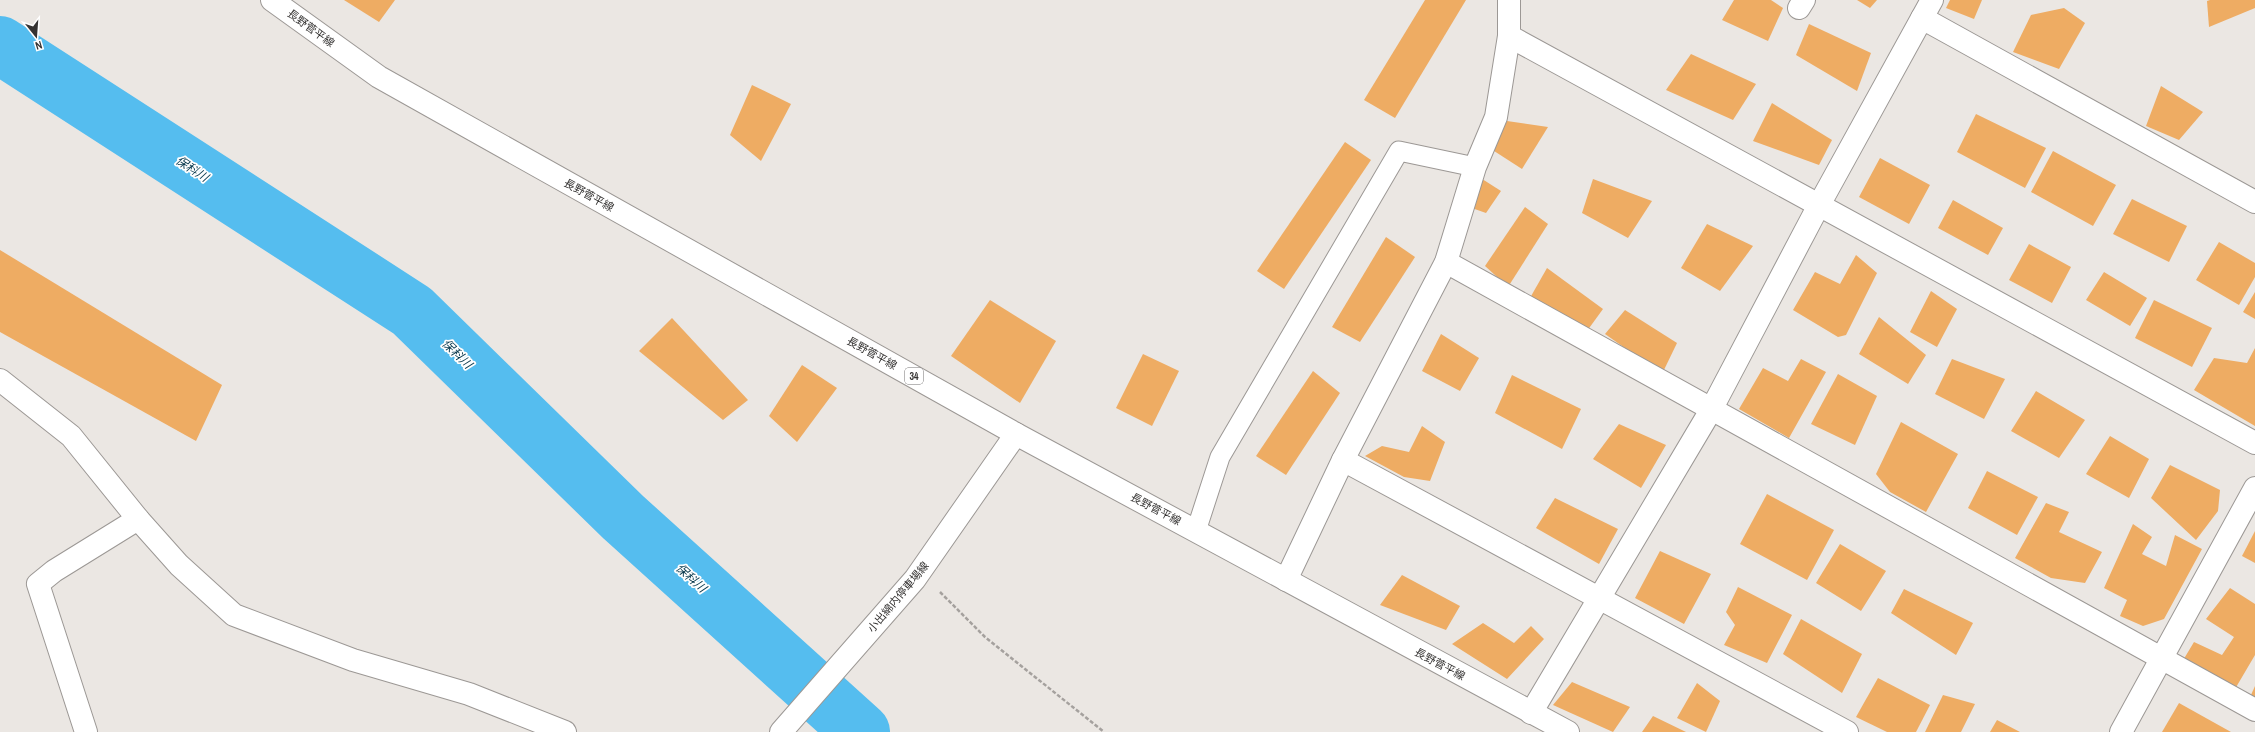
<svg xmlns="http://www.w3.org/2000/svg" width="2255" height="732" font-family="'Archivo Narrow','Noto Sans JP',sans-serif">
  <rect width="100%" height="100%" fill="#ebe7e3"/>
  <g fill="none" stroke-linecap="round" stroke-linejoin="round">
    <polyline stroke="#55bdef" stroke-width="58" points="0,45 412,311 623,517 861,732"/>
  </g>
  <g fill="#eeac63">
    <polygon points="344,0 395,0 379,22"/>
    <polygon points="1425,0 1466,0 1395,118 1364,100"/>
    <polygon points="1734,0 1771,0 1783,8 1768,41 1722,20"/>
    <polygon points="1857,0 1877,0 1870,8"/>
    <polygon points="1950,0 1982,0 1974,19 1946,8"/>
    <polygon points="2210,0 2255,0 2255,8 2209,27 2207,1"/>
    <polygon points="2064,8 2085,23 2059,69 2013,52 2031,15"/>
    <polygon points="1809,24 1871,53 1857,91 1796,55"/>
    <polygon points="1691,54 1756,84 1733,120 1666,90"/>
    <polygon points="752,85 791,104 761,161 730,135"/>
    <polygon points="2161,86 2203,112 2179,140 2146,126"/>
    <polygon points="1772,103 1832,140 1819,165 1753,141"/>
    <polygon points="1976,114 2046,148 2025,188 1957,152"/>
    <polygon points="1507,121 1548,127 1522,169 1491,149"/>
    <polygon points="1345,142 1371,160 1284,289 1257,271"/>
    <polygon points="2053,151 2116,185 2093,226 2031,192"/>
    <polygon points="1880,158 1930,185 1909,224 1859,197"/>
    <polygon points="1479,177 1501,191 1486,213 1466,206"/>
    <polygon points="1593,179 1652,201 1628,238 1582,213"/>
    <polygon points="2132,199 2187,226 2169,262 2113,234"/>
    <polygon points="1953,200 2003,228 1988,255 1938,228"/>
    <polygon points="1525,207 1548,224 1508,287 1485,266"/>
    <polygon points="1707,224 1753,246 1720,291 1681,268"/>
    <polygon points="1386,237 1415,257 1360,342 1332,327"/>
    <polygon points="2219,242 2255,263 2255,277 2239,305 2196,280"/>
    <polygon points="2029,244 2071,267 2052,303 2009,280"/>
    <polygon points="0,250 222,385 196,441 0,332"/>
    <polygon points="1856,255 1877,273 1846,335 1838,337 1793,310 1815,272 1840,284"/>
    <polygon points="1547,268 1603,309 1587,331 1526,305"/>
    <polygon points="2104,272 2147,298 2130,326 2086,300"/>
    <polygon points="1931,291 1957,309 1937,347 1910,332"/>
    <polygon points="2255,292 2255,319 2243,312"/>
    <polygon points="990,300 1056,341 1020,403 951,356"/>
    <polygon points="2154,300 2212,328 2192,367 2135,338"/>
    <polygon points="1625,310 1677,343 1662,374 1605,334"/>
    <polygon points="1879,317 1926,355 1908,384 1859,354"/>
    <polygon points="672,318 748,400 723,420 639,351"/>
    <polygon points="1441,334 1479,358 1460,391 1422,371"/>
    <polygon points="2255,348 2255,426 2194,390 2214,358 2247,363"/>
    <polygon points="1143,354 1179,371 1152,426 1116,408"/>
    <polygon points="1801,359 1826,372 1789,438 1739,409 1763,368 1788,381"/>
    <polygon points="1952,359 2005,379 1984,419 1935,394"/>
    <polygon points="802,365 837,388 797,442 769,416"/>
    <polygon points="1313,371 1340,393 1286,475 1256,456"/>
    <polygon points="1838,374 1877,396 1855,445 1811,424"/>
    <polygon points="1512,375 1581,409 1562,449 1495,413"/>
    <polygon points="2036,391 2085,420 2059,458 2011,431"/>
    <polygon points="1901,422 1958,454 1926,512 1890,492 1876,474"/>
    <polygon points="1619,424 1666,445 1641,488 1593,459"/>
    <polygon points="1422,426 1445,442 1430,481 1404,477 1365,456 1382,446 1409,452"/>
    <polygon points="2110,436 2149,459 2129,498 2086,474"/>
    <polygon points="2170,465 2220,490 2218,511 2196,540 2151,498"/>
    <polygon points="1987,471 2038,497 2017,535 1968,508"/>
    <polygon points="1767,494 1834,530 1807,580 1740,544"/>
    <polygon points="1555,498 1618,529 1599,564 1536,528"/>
    <polygon points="2046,503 2069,512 2059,532 2102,552 2085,583 2051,578 2015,558"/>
    <polygon points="2133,524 2152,537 2142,554 2166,566 2175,535 2202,549 2164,619 2143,626 2120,616 2127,600 2104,588"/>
    <polygon points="2255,531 2255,563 2242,556"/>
    <polygon points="1840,544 1886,571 1861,611 1816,583"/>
    <polygon points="1660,551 1711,574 1684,624 1635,598"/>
    <polygon points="1402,575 1460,606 1446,630 1380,605"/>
    <polygon points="1738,587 1792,615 1767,663 1724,645 1735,625 1726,612"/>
    <polygon points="2230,588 2255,604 2255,655 2235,689 2182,662 2194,642 2222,655 2234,637 2206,619"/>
    <polygon points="1904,589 1973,623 1956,655 1891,613"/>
    <polygon points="1801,619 1862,654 1842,693 1783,654"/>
    <polygon points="1483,623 1514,643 1531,626 1544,639 1507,679 1452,644"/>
    <polygon points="1878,678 1930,705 1916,732 1887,732 1856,717"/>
    <polygon points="1572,682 1630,707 1613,732 1553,705"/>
    <polygon points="1697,683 1720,701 1706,732 1677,718"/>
    <polygon points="2255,686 2255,707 2247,704"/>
    <polygon points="1943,695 1975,704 1961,732 1925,732"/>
    <polygon points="2179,703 2231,732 2162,732"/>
    <polygon points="1653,716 1686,732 1642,732"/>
    <polygon points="1997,720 2020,732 1990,732"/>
  </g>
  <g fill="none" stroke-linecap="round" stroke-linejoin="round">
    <g stroke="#9c9895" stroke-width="21">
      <polyline id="service" points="1196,531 1220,457 1399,151 1475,167"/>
    </g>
    <g stroke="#9c9895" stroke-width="24">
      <g id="minor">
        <polyline points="1799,8 1804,0"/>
        <polyline points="1922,18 1932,0"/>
        <polyline points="1509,36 2255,443"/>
        <polyline points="1446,262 2255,710"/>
        <polyline points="0,380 71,436 138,519 179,565 234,615 353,660 469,694 565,732"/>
        <polyline points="1343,460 1847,732"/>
        <polyline points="1286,580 1343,460 1446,262 1475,167 1496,117 1509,36 1509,0"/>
        <polyline points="1531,713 1711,410 1819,205 1922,18 2255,202"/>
        <polyline points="86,732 38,584 54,571 138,519"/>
        <polyline points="2121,732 2255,488"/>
      </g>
    </g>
    <g stroke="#9c9895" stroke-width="24">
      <polyline id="secondary" points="781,732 915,579 1016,434"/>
    </g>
    <g stroke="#9c9895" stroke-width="24">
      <polyline id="primary" points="272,0 379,77 1016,434 1568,732"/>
    </g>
    <polyline stroke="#a5a19e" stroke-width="2.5" stroke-dasharray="4 2" stroke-linecap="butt" points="940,592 985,637 1104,732"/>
    <use href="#service" stroke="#fff" stroke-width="19"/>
    <use href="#minor" stroke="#fff" stroke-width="22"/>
    <use href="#secondary" stroke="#fff" stroke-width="22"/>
    <use href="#primary" stroke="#fff" stroke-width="22"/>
  </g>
  <g text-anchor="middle" stroke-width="3.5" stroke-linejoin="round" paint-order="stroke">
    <rect fill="#fff" stroke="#727070" stroke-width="1" x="905" y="368" width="18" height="16" rx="3"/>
    <g font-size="10" font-weight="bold" fill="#353332">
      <text x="914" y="380">34</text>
    </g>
    <g font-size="11" fill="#353332" stroke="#fff">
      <text transform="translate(311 28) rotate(36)" y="4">長野菅平線</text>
      <text transform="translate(589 195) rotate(29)" y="4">長野菅平線</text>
      <text transform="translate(872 353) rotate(29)" y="4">長野菅平線</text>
      <text transform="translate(1156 509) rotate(28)" y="4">長野菅平線</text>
      <text transform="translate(898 597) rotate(-50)" y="4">小出綿内停車場線</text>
      <text transform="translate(1440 664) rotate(28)" y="4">長野菅平線</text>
    </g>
    <g font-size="12" font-style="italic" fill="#0b3a4e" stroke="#fff">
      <text transform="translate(192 169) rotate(33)" y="4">保科川</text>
      <text transform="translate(457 354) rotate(44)" y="4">保科川</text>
      <text transform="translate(691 578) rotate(42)" y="4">保科川</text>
    </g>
  </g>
  <g transform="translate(36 36) rotate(163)" stroke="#ffffff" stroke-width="3" paint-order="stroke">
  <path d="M0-3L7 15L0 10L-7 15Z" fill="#353332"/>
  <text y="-6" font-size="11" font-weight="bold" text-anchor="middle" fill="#353332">N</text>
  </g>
</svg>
